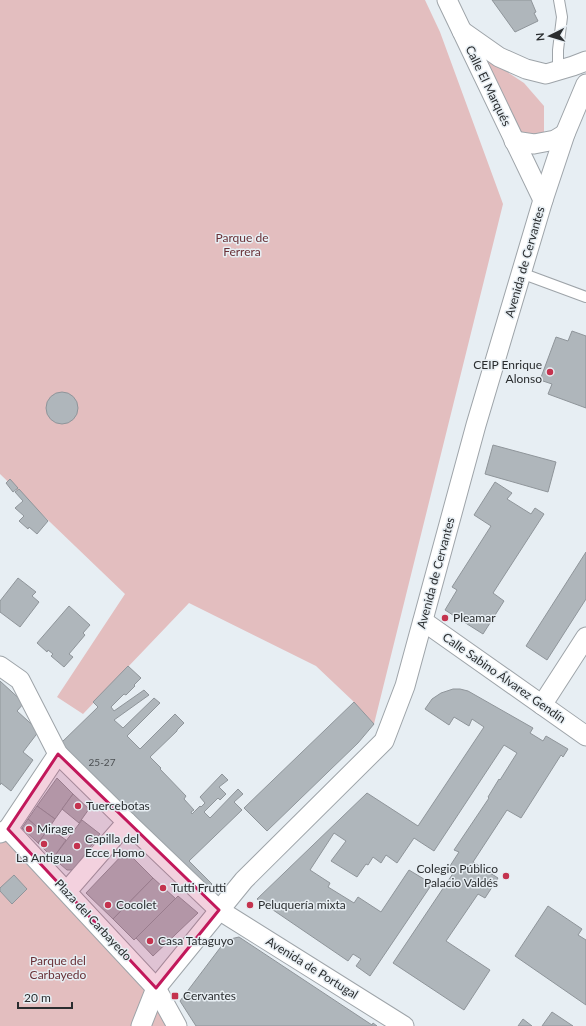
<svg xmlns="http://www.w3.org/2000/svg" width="586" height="1026" font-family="Lato,sans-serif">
  <rect width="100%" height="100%" fill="#e7eef3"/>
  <g fill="#e3bebf">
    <polygon points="0,0 425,0 440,32 503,204 374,724 354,702 316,666 189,603 83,714 57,697 125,594 0,474"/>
    <polygon points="475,51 524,83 544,106 544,137 522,136"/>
    <polygon points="8,829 177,1026 0,1026 0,833"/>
  </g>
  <g fill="#afb6bb" stroke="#8f959a">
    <polygon points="492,0 531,0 536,12 534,13 538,21 515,32"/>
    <polygon points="572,331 586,336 586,408 548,394 552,384 540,380 556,337 568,341"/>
    <circle cx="62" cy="408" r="16"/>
    <polygon points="493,445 556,462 548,492 485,474"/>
    <polygon points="10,479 18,488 13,492 6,483"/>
    <polygon points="495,482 512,493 507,499 531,514 535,508 544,514 493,593 504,601 483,634 445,610 457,590 452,587 491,526 474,515"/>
    <polygon points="19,489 48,521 37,534 29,527 28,529 19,521 24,516 15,508 23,501 15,492"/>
    <polygon points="586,552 586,599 547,660 526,646"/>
    <polygon points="18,578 36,592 32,596 39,602 20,627 0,612 0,601"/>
    <polygon points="69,606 90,625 83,633 85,635 69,654 73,657 64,667 51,656 53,654 48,650 47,652 37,643"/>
    <polygon points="128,666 141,678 134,685 135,686 126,695 124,694 111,707 114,711 144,690 149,695 114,720 123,728 154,698 160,703 127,736 140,749 175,714 184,723 177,730 177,731 150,757 161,768 160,769 186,796 184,799 194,810 191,812 192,814 200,806 201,807 205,803 200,797 222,774 228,780 219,787 226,794 220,800 218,798 204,812 210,818 238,789 243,794 234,802 242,810 189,861 212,884 205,891 60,744 98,707 93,702"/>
    <polygon points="0,681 24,703 17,711 39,731 23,752 33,760 11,791 1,783 0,785"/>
    <polygon points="453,689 460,689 468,691 533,728 530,733 543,741 546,736 568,749 563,757 561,755 521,818 507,810 473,862 498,878 485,898 478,894 446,941 490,970 464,1010 393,963 456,869 450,866 459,852 454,850 489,798 488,797 499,779 500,780 517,753 504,745 434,851 414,838 397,863 386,855 381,863 373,857 368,865 366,864 357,877 331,861 346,841 334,833 310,870 330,883 328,887 354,903 358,897 381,912 409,870 432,884 370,976 356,966 361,959 353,954 348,961 257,899 367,793 418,826 484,727 472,719 469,726 454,717 449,725 425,709 432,699 441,693"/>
    <polygon points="354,702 374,724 358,743 267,831 244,808"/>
    <polygon points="57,778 73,794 55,819 37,806"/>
    <polygon points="73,794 89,809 79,823 62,809"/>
    <polygon points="37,806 55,819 45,834 28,819"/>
    <polygon points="28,819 45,834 38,843 22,828"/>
    <polygon points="82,820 100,834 73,870 67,870 53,858"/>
    <polygon points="49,828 66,840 53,858 38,843"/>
    <polygon points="126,851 153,878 113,919 86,893"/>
    <polygon points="14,875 27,889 12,904 0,891 0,888"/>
    <polygon points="153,878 176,899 134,940 113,919"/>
    <polygon points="178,896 198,913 153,956 136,938"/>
    <polygon points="548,906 582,929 578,935 586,940 586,1005 515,956"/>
    <polygon points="239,937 372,1025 373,1023 377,1026 196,1026 180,1001 226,940"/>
    <polygon points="552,1012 573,1026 542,1026"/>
    <polygon points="523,1019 532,1026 518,1026"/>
  </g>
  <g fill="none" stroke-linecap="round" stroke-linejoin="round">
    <g stroke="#9ea4a9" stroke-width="12">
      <g id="lane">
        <polyline points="558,71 558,50 562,17 559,0"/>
        <polyline points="521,273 586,297"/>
      </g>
    </g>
    <g stroke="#9ea4a9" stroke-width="21">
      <g id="street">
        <polyline points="447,0 543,200"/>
        <polyline points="462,31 499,57 526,69 546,74 573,66 586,61"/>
        <polyline points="514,141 534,144 555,140 565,134"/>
        <polyline points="423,621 586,736"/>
        <polyline points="0,666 20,680 58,754 127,822 219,910 404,1026"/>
        <polyline points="542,705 586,637"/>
        <polyline points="8,829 58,754"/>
        <polyline points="0,833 8,829 156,988 177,1026"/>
        <polyline points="67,891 127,822"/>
        <polyline points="141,1026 156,988 244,880 384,741 405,686 476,425 543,200 565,134 586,84"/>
      </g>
    </g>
    <use href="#lane" stroke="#fff" stroke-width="10"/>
    <use href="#street" stroke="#fff" stroke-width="19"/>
  </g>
  <path fill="#c2185b" fill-opacity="0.2" stroke="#c2185b" stroke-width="3" stroke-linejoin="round" d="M 58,754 L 219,910 L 156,988 L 8,829 Z"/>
  <g fill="#c4334e" stroke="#e7eef3" stroke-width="1.5">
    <circle cx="550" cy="372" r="4"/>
    <circle cx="445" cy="618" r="4"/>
    <circle cx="78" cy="806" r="4"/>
    <circle cx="29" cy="829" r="4"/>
    <circle cx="44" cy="844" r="4"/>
    <circle cx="77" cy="846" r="4"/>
    <circle cx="506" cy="876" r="4"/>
    <circle cx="163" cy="888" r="4"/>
    <circle cx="108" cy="905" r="4"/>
    <circle cx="250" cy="905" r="4"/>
    <circle cx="150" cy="941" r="4"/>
    <rect x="171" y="992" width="8" height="8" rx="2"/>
  </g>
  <g text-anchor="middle" stroke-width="3" stroke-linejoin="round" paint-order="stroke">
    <g font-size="10" fill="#4b4f52">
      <text x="102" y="766">25-27</text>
    </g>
    <g font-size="12" fill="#2a2d2f" stroke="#e7eef3">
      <text transform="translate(488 86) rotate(64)" y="4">Calle El Marqués</text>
      <text transform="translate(525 262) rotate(-74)" y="4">Avenida de Cervantes</text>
      <text transform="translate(436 573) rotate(-75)" y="4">Avenida de Cervantes</text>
      <text transform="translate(504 678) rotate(35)" y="4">Calle Sabino Álvarez Gendín</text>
      <text transform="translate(93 920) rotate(47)" y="4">Plaza del Carbayedo</text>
      <text transform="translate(312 968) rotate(32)" y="4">Avenida de Portugal</text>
    </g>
    <g font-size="12" fill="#693137" stroke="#e7eef3">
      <text x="242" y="242">Parque de<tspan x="242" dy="14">Ferrera</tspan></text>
      <text x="58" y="965">Parque del<tspan x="58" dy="14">Carbayedo</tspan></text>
    </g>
    <g font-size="12" fill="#2a2d2f" stroke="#e7eef3" text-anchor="start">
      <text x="542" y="369" text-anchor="end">CEIP Enrique<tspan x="542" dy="14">Alonso</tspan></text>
      <text x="453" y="622">Pleamar</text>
      <text x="86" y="810">Tuercebotas</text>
      <text x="37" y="833">Mirage</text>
      <text x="85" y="843">Capilla del<tspan x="85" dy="14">Ecce Homo</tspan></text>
      <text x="44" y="862" text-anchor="middle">La Antigua</text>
      <text x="498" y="873" text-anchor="end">Colegio Público<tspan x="498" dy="14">Palacio Valdés</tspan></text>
      <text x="171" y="892">Tutti Frutti</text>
      <text x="116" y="909">Cocolet</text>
      <text x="258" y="909">Peluquería mixta</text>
      <text x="158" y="945">Casa Tataguyo</text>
      <text x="183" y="1000">Cervantes</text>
    </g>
  </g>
  <g transform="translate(550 36) rotate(265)" stroke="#e7eef3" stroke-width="3" paint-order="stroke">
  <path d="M0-3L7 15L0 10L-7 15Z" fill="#2a2d2f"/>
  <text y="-6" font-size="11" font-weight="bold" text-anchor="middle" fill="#2a2d2f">N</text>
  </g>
  <path d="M18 1002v6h54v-6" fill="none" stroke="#2a2d2f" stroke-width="2"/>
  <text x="24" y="1002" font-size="12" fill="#2a2d2f" stroke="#e7eef3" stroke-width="3" paint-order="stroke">20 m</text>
</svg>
